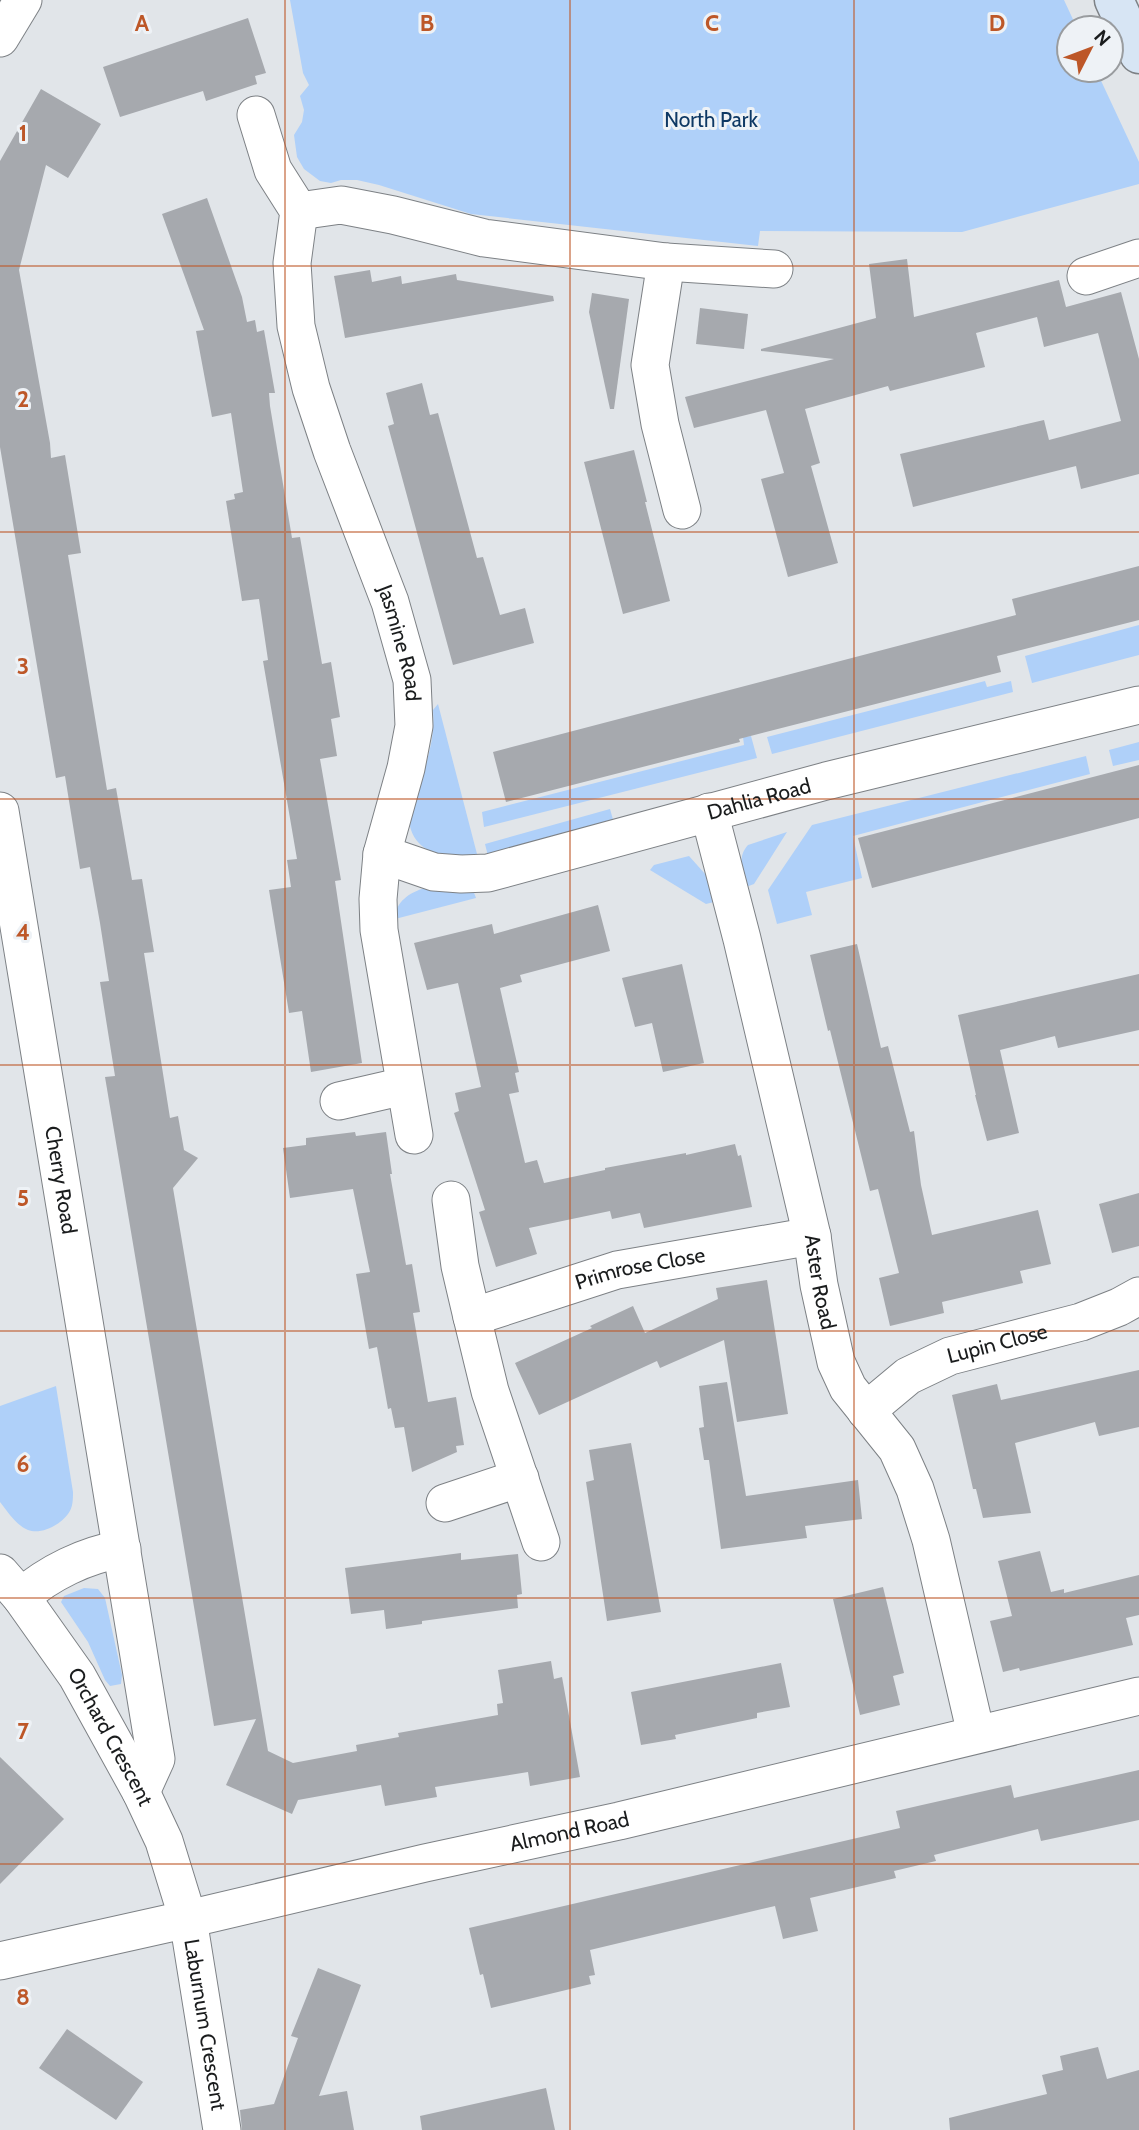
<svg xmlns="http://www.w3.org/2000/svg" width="1139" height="2130" font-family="Cabin,sans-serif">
  <rect width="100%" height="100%" fill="#e1e5e9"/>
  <g fill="#afd0f9">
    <polygon points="290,0 1064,0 1077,28 1069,28 1069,70 1096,70 1139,162 1139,184 962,232 760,231 758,246 471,214 379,185 357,180 341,180 331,183 320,181 304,169 297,157 294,135 302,122 304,110 300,96 309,85 303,73"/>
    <polygon points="1139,625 1139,655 1032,683 1025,656"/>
    <polygon points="985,681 987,687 1011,681 1013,692 772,754 767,737"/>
    <path d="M 438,704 L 477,854 C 450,861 412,855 409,820 C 409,811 415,798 418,789 C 427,760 435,741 433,710 Z"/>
    <polygon points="751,736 757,758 484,827 482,812 744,745 743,737"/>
    <polygon points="1139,742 1139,760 1113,766 1109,750"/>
    <polygon points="1086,756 1090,774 853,836 862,878 806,892 812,915 777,924 768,890 812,825"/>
    <polygon points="610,809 614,823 488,856 485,844"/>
    <path d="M 787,832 L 754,884 L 746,887 C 742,872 737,857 748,845 Z"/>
    <polygon points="689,856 706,875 714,902 706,904 650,870 654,865"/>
    <path d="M 425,888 L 443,891 L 473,890 L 476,898 L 395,919 C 395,902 410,892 425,888 Z"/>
    <path d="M 56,1386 L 73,1492 C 73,1499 73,1508 68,1514 C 60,1525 41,1535 28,1530 C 16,1525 8,1512 0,1502 L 0,1406 Z"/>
    <polygon points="84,1588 98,1589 105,1598 122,1675 121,1684 110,1686 105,1680 88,1642 61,1602 64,1596"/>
  </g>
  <g fill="#a6a9ae">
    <polygon points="248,18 266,73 255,76 257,84 206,101 203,91 120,117 103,67"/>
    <polygon points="41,89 101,124 68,178 46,165 19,270 50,443 51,458 65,455 81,553 68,555 107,790 116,788 132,880 142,879 154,952 144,953 170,1118 178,1116 184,1150 198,1158 173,1188 268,1751 293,1763 357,1751 356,1745 399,1737 398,1733 498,1715 497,1704 503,1703 498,1670 551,1661 554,1679 562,1677 580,1777 530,1786 528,1772 435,1787 437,1797 385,1806 381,1785 298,1800 292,1814 226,1785 256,1719 214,1726 105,1077 115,1076 100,982 109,981 100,923 90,867 80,869 65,776 56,778 0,447 0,161"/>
    <polygon points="207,198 242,297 247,322 255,320 257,332 264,330 275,393 269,393 270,406 292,538 300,537 322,664 331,662 340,717 331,719 337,756 320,759 341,880 335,881 362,1063 311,1072 302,1011 289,1013 269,890 291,887 287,860 297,859 263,661 268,660 259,599 242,601 226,501 235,499 234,494 243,492 231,413 212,417 196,331 204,330 162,214"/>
    <polygon points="907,259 914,317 1059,280 1066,307 1121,292 1139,359 1139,474 1081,489 1076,466 913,507 900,454 1044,420 1049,440 1121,421 1098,333 1044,347 1037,317 976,333 985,367 890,391 888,386 805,409 820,463 811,466 838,563 788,577 761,479 784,473 766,410 694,428 685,397 834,359 761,351 761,349 876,318 869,264"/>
    <polygon points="370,270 372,282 401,276 402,284 456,274 457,280 553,296 554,301 345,338 334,276"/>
    <polygon points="592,293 629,299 614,409 610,409 589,312"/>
    <polygon points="700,308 748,314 744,349 696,344"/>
    <polygon points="422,383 430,415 438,413 477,558 483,557 500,615 525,608 534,643 453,665 388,426 394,424 386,393"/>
    <polygon points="634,450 647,502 645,502 670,601 623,614 584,462"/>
    <polygon points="1139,566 1139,620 997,656 1001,672 739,739 740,742 506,802 493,752 1016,615 1012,599"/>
    <polygon points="1139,765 1139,818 872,888 858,838"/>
    <polygon points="598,905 610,951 520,975 522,982 500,988 519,1072 515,1073 519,1092 509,1094 525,1163 537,1160 544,1183 605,1170 605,1168 686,1153 686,1155 735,1144 738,1156 741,1155 752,1207 644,1228 640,1213 612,1219 610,1211 529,1228 537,1254 496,1267 479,1212 485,1210 454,1113 459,1111 455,1093 481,1087 458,983 427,990 414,943 492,924 494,934"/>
    <polygon points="857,944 881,1048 888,1046 910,1132 914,1131 921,1185 932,1235 1038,1210 1051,1264 1020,1271 1023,1283 942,1302 944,1313 890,1326 879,1278 899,1273 878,1189 870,1191 830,1030 828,1031 810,955"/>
    <polygon points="682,964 704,1063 663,1072 652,1023 635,1027 622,978"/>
    <polygon points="1139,974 1139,1030 1058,1048 1055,1036 1000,1050 1019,1133 987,1141 975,1095 976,1095 958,1015"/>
    <polygon points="355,1132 356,1136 386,1132 392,1174 390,1174 406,1265 412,1264 420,1312 413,1313 428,1402 456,1397 464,1445 456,1446 457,1452 412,1472 404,1427 395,1428 391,1408 388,1409 377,1347 369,1349 356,1274 370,1272 353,1189 290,1198 283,1148 306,1145 306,1138"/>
    <polygon points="1139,1193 1139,1246 1112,1253 1099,1204"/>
    <polygon points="767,1280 788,1414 737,1422 724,1340 660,1368 657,1361 539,1415 515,1363 592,1328 590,1326 633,1306 645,1333 718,1299 716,1288"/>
    <polygon points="1139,1370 1139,1427 1099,1436 1095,1422 1015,1443 1031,1513 983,1518 976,1489 973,1489 952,1395 997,1384 1001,1400"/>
    <polygon points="727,1382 746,1496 858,1480 862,1519 805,1526 807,1538 721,1549 709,1460 704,1460 699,1428 704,1427 699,1386"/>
    <polygon points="631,1443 661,1612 607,1621 586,1482 594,1480 589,1450"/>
    <polygon points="1040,1551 1051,1592 1064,1589 1064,1593 1139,1575 1139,1615 1126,1618 1133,1645 1020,1671 1019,1668 1003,1672 990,1621 1012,1616 998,1561"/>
    <polygon points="461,1553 461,1560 518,1554 522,1594 517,1595 518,1608 422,1621 422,1624 386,1629 384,1610 351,1614 345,1568"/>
    <polygon points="883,1587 904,1673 893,1676 900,1705 860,1715 833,1599"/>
    <polygon points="781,1663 790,1707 757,1713 757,1718 675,1735 676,1739 641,1745 631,1692"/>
    <polygon points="0,1757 64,1819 0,1884"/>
    <polygon points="1139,1770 1139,1820 1041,1841 1038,1829 934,1855 936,1861 894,1871 896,1878 810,1898 818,1931 783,1939 775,1906 590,1950 595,1975 589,1976 591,1984 491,2008 483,1974 480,1975 469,1928 900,1828 896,1811 922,1805 1011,1785 1014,1798"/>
    <polygon points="318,1968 361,1985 319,2096 347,2091 354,2130 242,2130 240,2110 274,2104 298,2038 291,2036"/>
    <polygon points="67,2029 143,2082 116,2120 39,2068"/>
    <polygon points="1098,2047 1107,2079 1139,2070 1139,2130 950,2130 949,2118 1047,2094 1042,2075 1063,2070 1060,2056"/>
    <polygon points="546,2088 555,2130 422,2130 420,2116"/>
  </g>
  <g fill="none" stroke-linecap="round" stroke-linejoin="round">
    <g stroke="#7d8185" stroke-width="39">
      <g id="street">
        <polyline points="0,38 23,0"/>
        <path id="s1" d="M 256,115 L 273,170 L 299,211 L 292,263 L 296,326 L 311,388 L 332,451 L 390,602 L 412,680 L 414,726 L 406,768 L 382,854 L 378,899 L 379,930 L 414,1135"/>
        <polyline points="299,211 341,205 393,215 484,238 666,262 774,269"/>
        <polyline points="666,262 650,365 660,424 682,510"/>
        <polyline points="1086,276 1139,258"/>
        <path id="s2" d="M 0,811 L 156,1759 L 141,1792"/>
        <path id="s3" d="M 709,812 L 742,939 L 812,1236 L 819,1285 L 836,1362 L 848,1388 L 897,1449 L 915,1489 L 931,1540 L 976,1734"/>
        <path id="s4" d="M 382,854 L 434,872 L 461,874 L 488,873 L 826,781 L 1139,705"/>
        <polyline points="339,1101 404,1086"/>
        <polyline points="451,1200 460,1266 472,1317"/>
        <path id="s5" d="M 866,1411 L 908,1376 L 950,1356 L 1081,1322 L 1119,1307 L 1139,1296"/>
        <polyline points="445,1503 520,1478"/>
        <path id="s6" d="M 541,1542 L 490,1391 L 472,1317 L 617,1270 L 812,1236"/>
        <path id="s7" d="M 0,1573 L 21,1597 L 77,1676 L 141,1792 L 164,1841 L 188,1919 L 222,2130"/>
        <path d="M 21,1597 C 49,1573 85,1555 122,1549"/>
        <path id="s8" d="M 0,1961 L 188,1919 L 425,1863 L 619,1821 L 1139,1696"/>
      </g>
    </g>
    <g stroke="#7d8185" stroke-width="41">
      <polyline id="secondary" points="1114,0 1139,54"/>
    </g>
    <use href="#street" stroke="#fff" stroke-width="37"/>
    <use href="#secondary" stroke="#d7e5f4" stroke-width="38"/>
  </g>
  <path fill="none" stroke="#bd5728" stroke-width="2" stroke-opacity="0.55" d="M 285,0 L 285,2130M 570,0 L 570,2130M 854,0 L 854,2130M 0,266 L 1139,266M 0,532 L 1139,532M 0,799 L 1139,799M 0,1065 L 1139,1065M 0,1331 L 1139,1331M 0,1598 L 1139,1598M 0,1864 L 1139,1864"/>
  <g text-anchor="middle" stroke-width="6" stroke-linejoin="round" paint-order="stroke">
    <g font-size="21" fill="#0e3864" stroke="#eef2f6">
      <text x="711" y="127">North Park</text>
    </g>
    <g font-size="21" fill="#1a1c1d" stroke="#eef2f6">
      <text dy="7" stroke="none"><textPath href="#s1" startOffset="556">Jasmine Road</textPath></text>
      <text dy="7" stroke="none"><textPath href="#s4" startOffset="390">Dahlia Road</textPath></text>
      <text dy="7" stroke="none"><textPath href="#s2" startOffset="374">Cherry Road</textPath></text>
      <text dy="7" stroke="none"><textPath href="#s6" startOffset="411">Primrose Close</textPath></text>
      <text dy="7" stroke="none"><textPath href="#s3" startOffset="483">Aster Road</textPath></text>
      <text dy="7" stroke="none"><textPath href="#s5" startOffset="150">Lupin Close</textPath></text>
      <text dy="7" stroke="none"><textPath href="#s7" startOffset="198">Orchard Crescent</textPath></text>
      <text dy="7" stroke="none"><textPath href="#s8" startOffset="584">Almond Road</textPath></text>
      <text dy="7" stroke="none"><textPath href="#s7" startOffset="504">Laburnum Crescent</textPath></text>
    </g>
  </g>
  <g font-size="23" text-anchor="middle" font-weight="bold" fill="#bd5728" stroke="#eef2f6" stroke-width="6" stroke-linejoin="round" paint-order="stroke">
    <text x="142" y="31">A</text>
    <text x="427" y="31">B</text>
    <text x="712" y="31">C</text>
    <text x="997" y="31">D</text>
    <text x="23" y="141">1</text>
    <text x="23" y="407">2</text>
    <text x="23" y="674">3</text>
    <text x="23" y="940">4</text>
    <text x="23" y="1206">5</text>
    <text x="23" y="1472">6</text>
    <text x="23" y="1739">7</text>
    <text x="23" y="2005">8</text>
  </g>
  <g transform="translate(1090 49) rotate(48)"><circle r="33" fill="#eef2f6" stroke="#999c9f" stroke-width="2"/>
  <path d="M0-5L12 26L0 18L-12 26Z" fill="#bd5728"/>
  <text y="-10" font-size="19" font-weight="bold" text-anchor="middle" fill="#1a1c1d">N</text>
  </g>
</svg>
